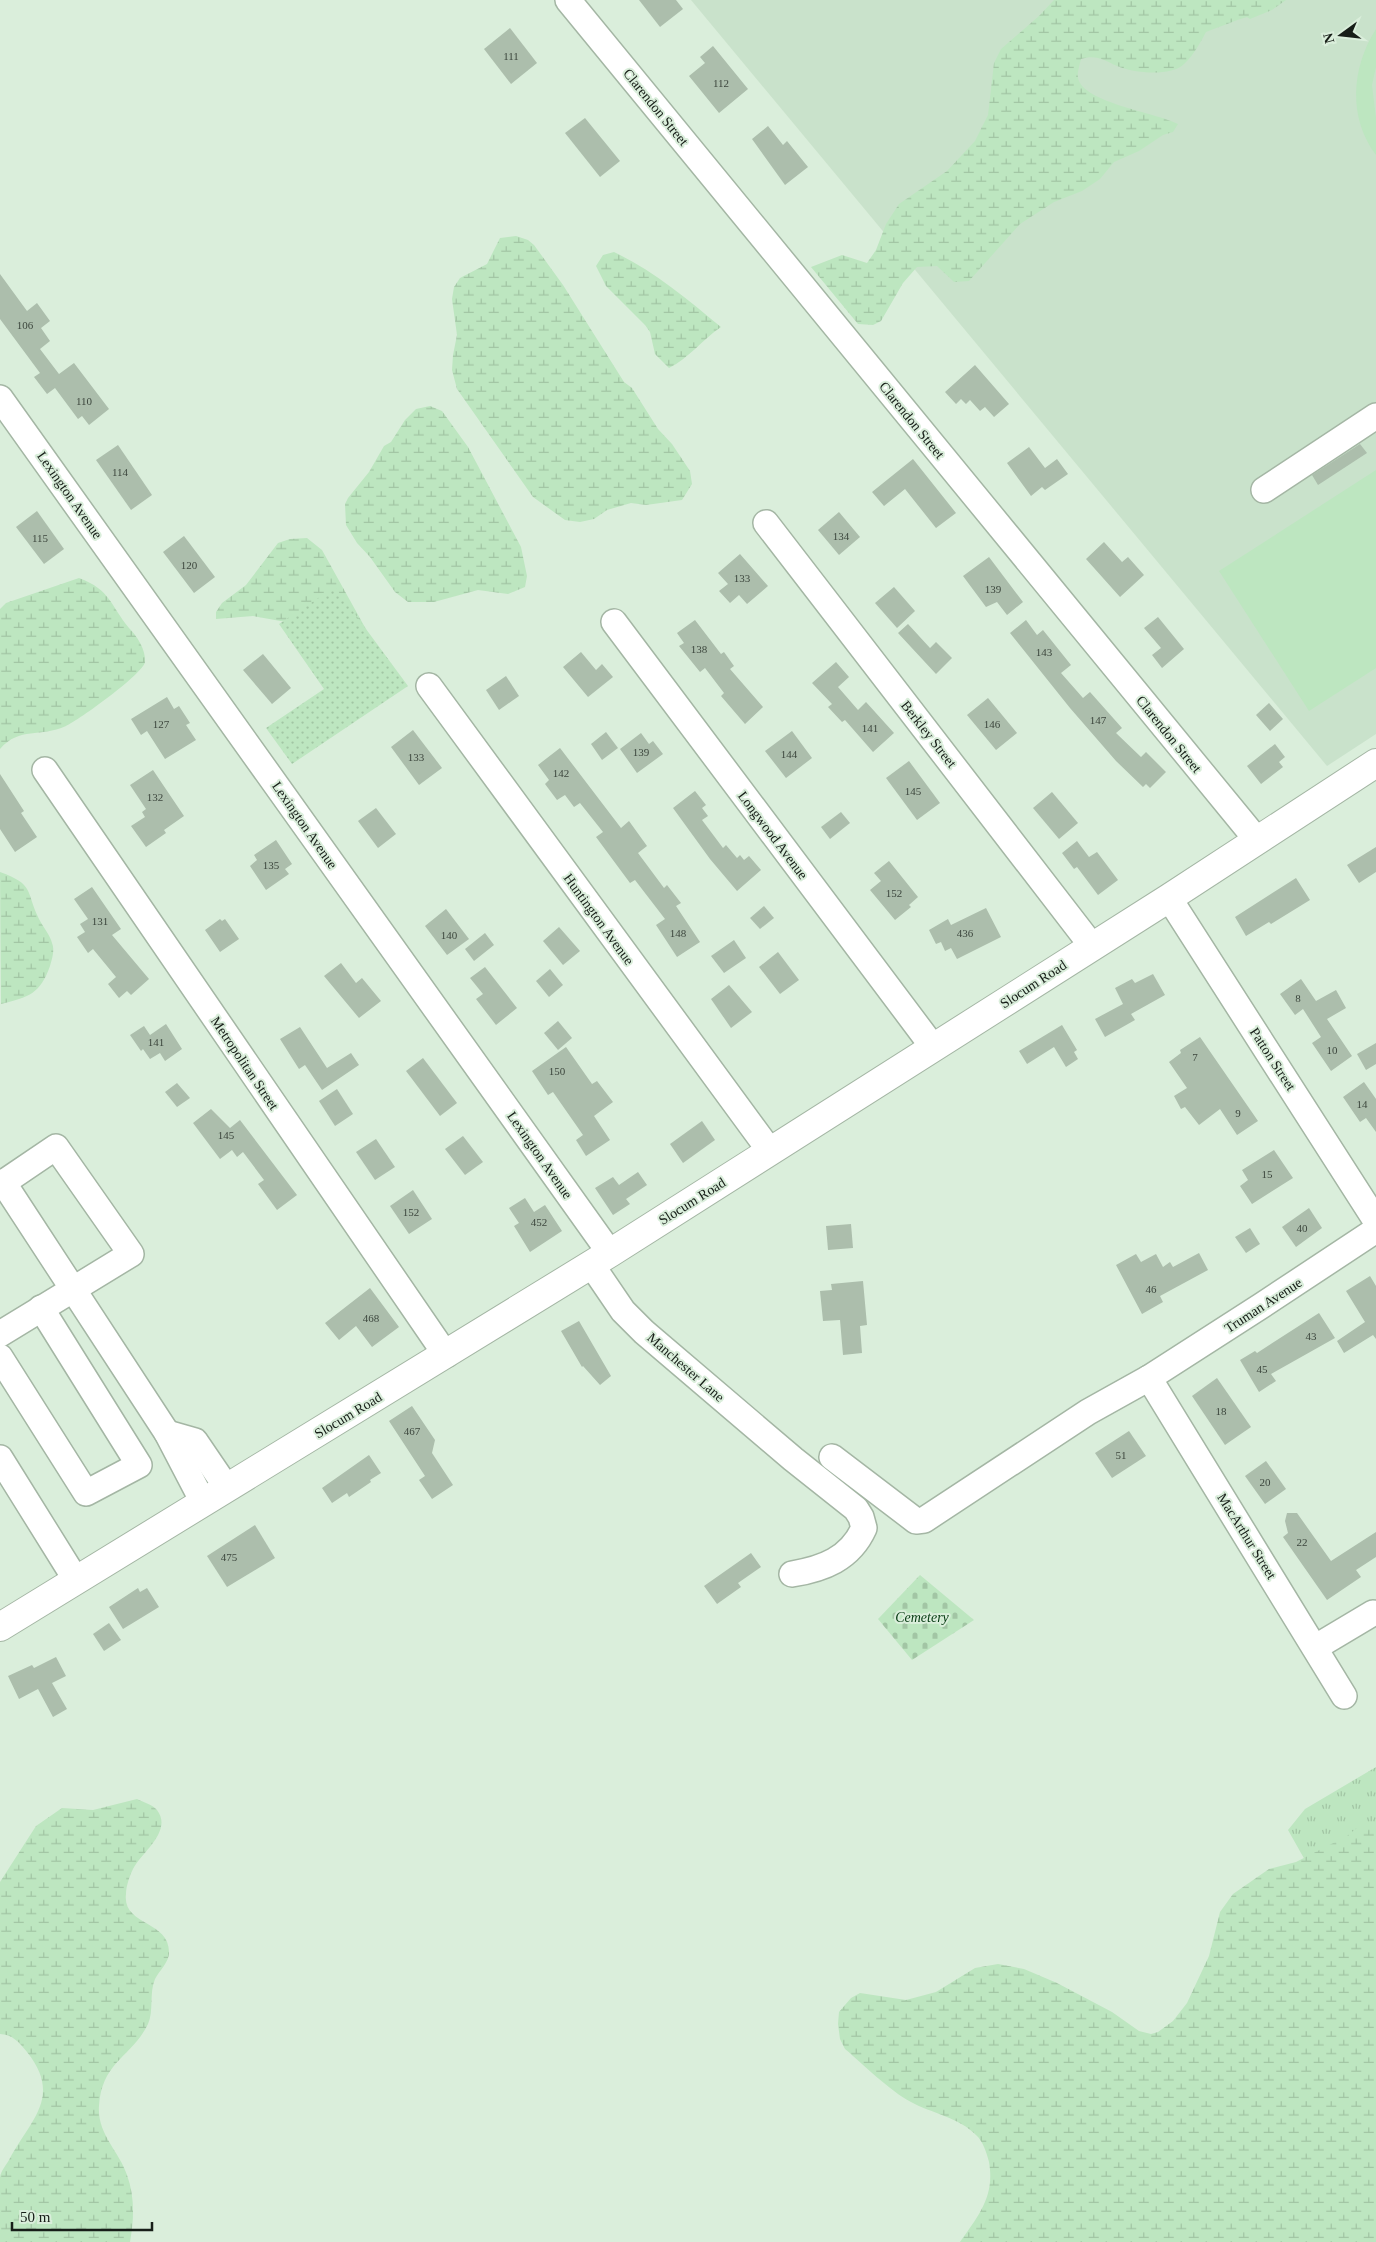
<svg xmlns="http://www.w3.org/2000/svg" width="1376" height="2242" font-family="'Times New Roman',serif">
  <defs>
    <pattern id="grass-tufts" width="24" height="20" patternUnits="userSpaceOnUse" patternTransform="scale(1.25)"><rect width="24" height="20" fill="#bde6c0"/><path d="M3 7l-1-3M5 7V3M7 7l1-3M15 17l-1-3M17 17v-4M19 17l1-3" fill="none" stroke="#a2c5a4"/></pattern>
    <pattern id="wetland-marsh" width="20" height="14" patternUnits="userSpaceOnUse" patternTransform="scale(1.25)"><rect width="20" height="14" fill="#bde6c0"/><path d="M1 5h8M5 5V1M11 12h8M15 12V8" fill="none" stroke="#a2c5a4"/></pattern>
    <pattern id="cemetery-stones" width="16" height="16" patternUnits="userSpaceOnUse" patternTransform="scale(1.25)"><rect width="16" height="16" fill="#bde6c0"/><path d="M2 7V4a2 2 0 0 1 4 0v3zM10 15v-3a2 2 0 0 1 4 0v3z" fill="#a2c5a4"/></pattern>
    <pattern id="park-dots" width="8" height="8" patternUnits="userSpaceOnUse" patternTransform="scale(1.25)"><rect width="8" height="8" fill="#bde6c0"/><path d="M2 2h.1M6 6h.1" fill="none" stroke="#a2c5a4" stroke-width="1.8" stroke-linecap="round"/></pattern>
  </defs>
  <rect width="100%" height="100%" fill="#daeedb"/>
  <polygon fill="#c9e2cb" points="691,0 1376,0 1376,734 1327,766"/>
  <polygon fill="url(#grass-tufts)" points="1376,1767 1376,2145 1341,1924 1288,1830 1305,1809"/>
  <g fill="url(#wetland-marsh)">
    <path d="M 1054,0 L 1286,0 L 1272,10 L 1250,19 L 1247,17 C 1233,21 1220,27 1206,32 C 1200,43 1194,55 1184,64 C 1171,77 1133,73 1117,66 C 1104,60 1096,54 1081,59 C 1080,64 1077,72 1078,78 C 1083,103 1158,113 1178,124 L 1173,132 L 1163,135 L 1139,151 L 1114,162 L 1100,179 L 1082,191 L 1054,202 L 1020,224 L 969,281 L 954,282 L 937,266 L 917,267 L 903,283 L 881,321 L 873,325 L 858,324 L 811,267 L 842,255 L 867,263 L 876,250 L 886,224 L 899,204 L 947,171 L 975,141 L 988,115 L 994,63 L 1001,49 L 1039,16 Z"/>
    <polygon points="516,236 528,240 534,245 563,285 624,382 632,388 658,429 672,444 690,471 692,484 682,500 646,505 631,503 607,510 594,519 580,522 565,520 533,497 457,389 452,370 453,355 457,335 452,299 454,287 460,278 487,264 500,238"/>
    <path d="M 614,252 C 654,271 687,299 721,327 C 702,340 689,358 669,368 L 655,354 L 650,332 L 645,325 L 606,286 L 596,266 L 603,255 Z"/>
    <polygon points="430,406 442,411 468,447 521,547 527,576 525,587 508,594 478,590 434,602 408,602 395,592 370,557 357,543 346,525 345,504 348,498 369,472 384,446 391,442 405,420 416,409"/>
    <polygon points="307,538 322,550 367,631 297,624 253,616 216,619 216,612 222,603 246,585 278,543 290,539"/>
    <path d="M 79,578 C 111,590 110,605 129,628 C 137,636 146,650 145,662 C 143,674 79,720 66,726 C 40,738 20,726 0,749 L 0,609 L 6,603 Z"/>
    <path d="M 0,872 C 35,885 25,890 39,919 C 43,927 50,935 52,943 C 55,950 52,959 50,966 C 40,994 29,997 1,1004 Z"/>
    <path d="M 137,1799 C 143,1802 153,1805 157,1810 C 173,1831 142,1852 133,1869 C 130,1875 126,1886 126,1894 C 122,1926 170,1920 169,1953 C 169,1962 159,1971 155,1979 C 149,1993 154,2011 148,2024 C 132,2057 102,2061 99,2106 C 97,2134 119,2151 127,2175 C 135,2197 134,2220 130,2242 L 0,2242 C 0,2221 0,2197 0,2177 C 1,2171 6,2165 9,2160 C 30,2120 63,2097 27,2052 C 20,2043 12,2034 0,2034 L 0,1882 L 36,1826 L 62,1808 L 93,1810 Z"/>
    <path d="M 1376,1825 L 1376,2242 L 960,2242 C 979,2215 995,2196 989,2162 C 987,2154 983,2141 976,2135 C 960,2118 931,2113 911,2102 C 890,2091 864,2065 845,2049 L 840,2039 L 838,2024 L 839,2012 L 851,1998 L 860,1993 L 906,2000 L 936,1992 L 975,1968 L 998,1964 L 1024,1969 L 1057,1983 L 1112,2012 L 1139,2031 L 1151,2034 L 1158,2032 L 1173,2021 L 1187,2003 L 1209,1956 L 1220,1912 L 1233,1894 L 1269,1869 L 1296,1862 L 1347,1836 L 1357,1828 Z"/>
  </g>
  <polygon fill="url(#cemetery-stones)" points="920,1575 974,1620 912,1660 878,1619"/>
  <polygon fill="url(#park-dots)" points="335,587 408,686 292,764 266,728 324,689 279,624"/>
  <g fill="#bde6c0">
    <path d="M 1376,29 L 1376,67 L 1372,85 L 1376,118 L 1376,155 C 1348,118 1351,68 1376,29 Z"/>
    <polygon points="1376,470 1376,668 1309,711 1219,571"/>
  </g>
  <g fill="#acbeac">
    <polygon points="639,0 676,0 683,9 660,27"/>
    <polygon points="510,28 537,63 511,84 484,49"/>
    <polygon points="713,46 748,89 719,113 689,76 705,63 700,57"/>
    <polygon points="585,118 620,161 600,177 565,133"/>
    <polygon points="768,126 783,145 787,141 808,167 785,185 752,139"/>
    <polygon points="0,274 27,311 37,303 50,321 41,328 50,341 40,349 59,374 74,363 109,409 89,425 82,416 78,419 55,388 47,394 34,377 40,373 0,319"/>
    <polygon points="975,365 1009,404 994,417 985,407 980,411 970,400 966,404 961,399 956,404 945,392"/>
    <polygon points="1360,444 1367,453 1318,485 1312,475"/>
    <polygon points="118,445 152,495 131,510 96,460"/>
    <polygon points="1029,447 1045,468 1057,459 1068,474 1045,490 1042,487 1031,496 1007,463"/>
    <polygon points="913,459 956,513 936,528 905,489 884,506 872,492"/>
    <polygon points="37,511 64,549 44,564 16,527"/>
    <polygon points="839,512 860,537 839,555 818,530"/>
    <polygon points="184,536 215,577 194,593 163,552"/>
    <polygon points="1104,542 1122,562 1128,557 1144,575 1120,597 1086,559"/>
    <polygon points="740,554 768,586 747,604 739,595 730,603 719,591 728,584 718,573"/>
    <polygon points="989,557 1023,602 1007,615 997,602 986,607 963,576"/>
    <polygon points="894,587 915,611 897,628 875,603"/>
    <polygon points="1158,617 1184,649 1162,668 1152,655 1161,648 1144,628"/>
    <polygon points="695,620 721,654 724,652 734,666 730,669 763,707 745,724 721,696 724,693 705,668 700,672 679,646 684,643 677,633"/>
    <polygon points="1026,620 1037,635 1043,630 1071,665 1061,673 1083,698 1090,692 1122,728 1116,733 1141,757 1146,752 1166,772 1150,788 1146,784 1143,787 1116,761 1070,708 1010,633"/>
    <polygon points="908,624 930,648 936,642 952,658 936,674 898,633"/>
    <polygon points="581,652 596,670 602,664 613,677 588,697 563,667"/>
    <polygon points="263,654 291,688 272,704 243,670"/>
    <polygon points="836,662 849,677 838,687 858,710 866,702 894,733 873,752 845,720 842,722 828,707 832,704 812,683"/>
    <polygon points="506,676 519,696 499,710 486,690"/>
    <polygon points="167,697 174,709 179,706 190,723 186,725 196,740 165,759 147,731 141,735 131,719"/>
    <polygon points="988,698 1017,733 996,750 967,715"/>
    <polygon points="1269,703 1283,719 1270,731 1256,715"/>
    <polygon points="413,730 442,768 419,785 391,747"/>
    <polygon points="792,731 812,758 786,778 765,751"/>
    <polygon points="606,732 618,748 602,760 591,744"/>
    <polygon points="641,733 649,744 653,741 663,754 637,773 620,749"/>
    <polygon points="1275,744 1285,757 1279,762 1283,767 1261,784 1247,766"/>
    <polygon points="560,748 621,828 629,821 647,846 638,853 664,888 667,885 681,903 676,906 700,942 677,957 656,925 665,919 635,880 630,883 596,837 603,832 580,803 574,807 565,795 557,800 545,784 549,780 538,765"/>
    <polygon points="909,761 940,803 917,820 886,778"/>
    <polygon points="153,770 184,816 164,830 166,833 146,847 131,826 145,817 142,812 146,809 130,785"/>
    <polygon points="0,774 24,811 21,813 37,837 15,852 0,829"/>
    <polygon points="695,791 706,805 702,808 708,816 702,820 723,848 726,845 737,858 740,855 744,860 749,856 761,870 737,891 710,859 673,808"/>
    <polygon points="1052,792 1078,823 1059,839 1033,808"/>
    <polygon points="376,808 396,834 378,848 358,821"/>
    <polygon points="841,812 850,823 830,839 821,827"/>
    <polygon points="276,840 292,864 285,869 289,874 266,890 250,866 257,860 254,855"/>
    <polygon points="1077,841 1089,857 1097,852 1118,880 1098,895 1077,867 1074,869 1062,853"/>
    <polygon points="1376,847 1376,872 1359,883 1347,865"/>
    <polygon points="889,861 918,897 909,905 911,907 895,920 870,890 881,881 874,873"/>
    <polygon points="1296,878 1310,900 1271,924 1269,922 1246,936 1235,917"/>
    <polygon points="92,887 121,929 112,935 149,979 131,995 127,991 119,998 108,984 116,977 93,949 88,953 77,937 85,932 80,924 88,919 74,899"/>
    <polygon points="764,906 774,918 760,929 750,918"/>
    <polygon points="986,908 1001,937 957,959 951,948 945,951 941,942 936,944 929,930 948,919 951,925"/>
    <polygon points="446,909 469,939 447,955 425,926"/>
    <polygon points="220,919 222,921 225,919 239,939 220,952 205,930"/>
    <polygon points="559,927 580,951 563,965 543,941"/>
    <polygon points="485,933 494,945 474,961 465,949"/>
    <polygon points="734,940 746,958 724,973 711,956"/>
    <polygon points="778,952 799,980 780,994 759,967"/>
    <polygon points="341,963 356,983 362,978 381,1001 359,1018 324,976"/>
    <polygon points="485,967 517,1008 496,1025 476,999 483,994 470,978"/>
    <polygon points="550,969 563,985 549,997 536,981"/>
    <polygon points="1153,974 1165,995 1131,1014 1135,1020 1105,1037 1095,1019 1123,1004 1115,988 1132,979 1135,983"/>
    <polygon points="1301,979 1316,1001 1336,990 1346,1008 1327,1019 1352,1056 1331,1071 1312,1043 1321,1037 1303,1009 1295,1015 1280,994"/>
    <polygon points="729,985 752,1012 731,1028 711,999"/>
    <polygon points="558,1021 572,1038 558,1050 544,1033"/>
    <polygon points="166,1024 182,1049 165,1061 160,1053 150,1059 143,1049 141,1051 130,1035 144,1026 150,1035"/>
    <polygon points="1062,1025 1077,1050 1074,1052 1078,1059 1066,1067 1054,1047 1027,1064 1019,1051"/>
    <polygon points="300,1027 327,1068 351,1053 359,1065 322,1090 305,1065 299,1069 280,1039"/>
    <polygon points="1200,1037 1258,1121 1237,1135 1220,1109 1199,1125 1185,1107 1181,1109 1174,1096 1187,1088 1169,1062 1181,1053 1180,1050"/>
    <polygon points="1376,1043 1376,1064 1366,1070 1357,1054"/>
    <polygon points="566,1047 592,1084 597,1081 613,1102 594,1116 610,1140 586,1156 576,1140 583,1135 553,1092 548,1095 532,1071"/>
    <polygon points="423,1058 457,1103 440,1116 406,1071"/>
    <polygon points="1364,1082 1376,1099 1376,1132 1366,1118 1360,1122 1343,1097"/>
    <polygon points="177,1083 190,1098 177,1107 165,1092"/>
    <polygon points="337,1089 353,1114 335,1126 319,1101"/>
    <polygon points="211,1109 230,1128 240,1120 297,1195 277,1210 258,1184 264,1180 243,1152 237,1157 232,1150 220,1159 193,1123"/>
    <polygon points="702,1121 715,1140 683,1163 670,1144"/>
    <polygon points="463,1136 483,1162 465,1175 445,1149"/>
    <polygon points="376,1139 395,1167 375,1180 356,1152"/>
    <polygon points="1274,1150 1293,1178 1252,1204 1240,1186 1248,1180 1242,1170"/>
    <polygon points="638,1172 647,1185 626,1199 630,1204 613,1215 595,1188 613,1177 619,1185"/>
    <polygon points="413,1190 432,1219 409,1234 390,1206"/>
    <polygon points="525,1198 534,1212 545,1205 562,1231 530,1252 514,1226 519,1223 509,1208"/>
    <polygon points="1309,1208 1322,1228 1296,1247 1282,1227"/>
    <polygon points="851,1224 853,1248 828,1250 826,1226"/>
    <polygon points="1250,1228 1260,1244 1246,1253 1235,1237"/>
    <polygon points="1199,1253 1208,1270 1160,1296 1163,1302 1142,1314 1116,1265 1136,1254 1141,1262 1156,1254 1163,1267 1170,1262 1173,1267"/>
    <polygon points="1370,1276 1376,1286 1376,1339 1373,1335 1344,1353 1337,1341 1365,1322 1346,1291"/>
    <polygon points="863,1281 867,1325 860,1326 862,1353 843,1355 840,1320 823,1321 820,1291 832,1290 831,1284"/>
    <polygon points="370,1288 399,1327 372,1347 356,1326 339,1340 325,1323"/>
    <polygon points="1319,1313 1335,1338 1271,1374 1276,1381 1259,1392 1240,1360 1255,1351 1257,1353"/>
    <polygon points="579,1321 611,1376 600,1385 583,1366 582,1367 561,1331"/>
    <polygon points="1217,1378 1251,1427 1225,1445 1192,1396"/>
    <polygon points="412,1406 435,1440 432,1453 453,1485 432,1499 419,1480 425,1476 389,1421"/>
    <polygon points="1129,1431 1146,1456 1112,1478 1095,1453"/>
    <polygon points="369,1455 381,1473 370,1480 371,1482 349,1497 347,1493 332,1503 322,1488"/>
    <polygon points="1266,1461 1286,1489 1265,1504 1245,1476"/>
    <polygon points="1287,1513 1297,1513 1331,1561 1376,1532 1376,1557 1356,1570 1361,1577 1327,1600 1283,1537 1288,1533 1285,1521"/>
    <polygon points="255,1525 275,1558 227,1587 207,1556"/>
    <polygon points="751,1553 761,1567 738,1583 741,1587 717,1604 704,1586"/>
    <polygon points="138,1588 140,1592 147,1588 159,1607 123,1629 109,1607"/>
    <polygon points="109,1623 121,1640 104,1651 93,1634"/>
    <polygon points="56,1657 66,1676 52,1683 67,1709 53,1717 38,1689 19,1699 8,1676 32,1665 34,1668"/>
  </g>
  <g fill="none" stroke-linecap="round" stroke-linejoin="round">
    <g stroke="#a4b6a4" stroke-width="28">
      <g id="minor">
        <polyline points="568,0 1257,840"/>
        <polyline points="0,398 610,1253"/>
        <polyline points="1264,490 1376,416"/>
        <polyline points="766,523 1092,946"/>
        <polyline points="614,622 933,1047"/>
        <polyline points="429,686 770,1151"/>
        <polyline points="45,770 446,1355"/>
        <polyline points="1169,898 1376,1221"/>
        <polyline points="3,1182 167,1433 203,1502"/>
        <polyline points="0,1185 56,1147 131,1254 0,1334"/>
        <path d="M 591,1264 L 623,1311 L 644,1332 L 793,1459 L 856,1509 L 861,1517 L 864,1528 C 850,1559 823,1569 792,1574"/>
        <polyline points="0,1357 86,1493 139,1465 41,1308"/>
        <polyline points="1149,1378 1344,1696"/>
        <polyline points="167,1433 195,1441 227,1488"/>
        <polyline points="832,1457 916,1521 924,1520 1088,1412 1149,1378 1261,1306 1376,1230"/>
        <polyline points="0,1458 76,1580"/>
        <polyline points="1316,1647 1373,1613"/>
      </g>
    </g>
    <g stroke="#a4b6a4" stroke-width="30">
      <polyline id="major" points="0,1627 610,1253 1169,898 1376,763"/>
    </g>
    <use href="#minor" stroke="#fff" stroke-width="25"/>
    <use href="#major" stroke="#fff" stroke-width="28"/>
  </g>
  <g text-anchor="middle" stroke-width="4" stroke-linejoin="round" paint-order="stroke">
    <g font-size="11" fill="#3c463d">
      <text x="511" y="60">111</text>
      <text x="721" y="87">112</text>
      <text x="25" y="329">106</text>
      <text x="84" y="405">110</text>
      <text x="120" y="476">114</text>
      <text x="841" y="540">134</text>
      <text x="40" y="542">115</text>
      <text x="189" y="569">120</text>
      <text x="742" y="582">133</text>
      <text x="993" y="593">139</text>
      <text x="699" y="653">138</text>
      <text x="1044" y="656">143</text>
      <text x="1098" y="724">147</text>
      <text x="161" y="728">127</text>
      <text x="992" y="728">146</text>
      <text x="870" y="732">141</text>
      <text x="641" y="756">139</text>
      <text x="789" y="758">144</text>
      <text x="416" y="761">133</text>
      <text x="561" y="777">142</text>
      <text x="913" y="795">145</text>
      <text x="155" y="801">132</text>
      <text x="271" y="869">135</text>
      <text x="894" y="897">152</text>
      <text x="100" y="925">131</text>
      <text x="678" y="937">148</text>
      <text x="965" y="937">436</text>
      <text x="449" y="939">140</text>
      <text x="1298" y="1002">8</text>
      <text x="156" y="1046">141</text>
      <text x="1332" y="1054">10</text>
      <text x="1195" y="1061">7</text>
      <text x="557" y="1075">150</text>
      <text x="1362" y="1108">14</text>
      <text x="1238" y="1117">9</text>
      <text x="226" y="1139">145</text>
      <text x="1267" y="1178">15</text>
      <text x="411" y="1216">152</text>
      <text x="539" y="1226">452</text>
      <text x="1302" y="1232">40</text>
      <text x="1151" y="1293">46</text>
      <text x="371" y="1322">468</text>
      <text x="1311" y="1340">43</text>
      <text x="1262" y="1373">45</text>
      <text x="1221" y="1415">18</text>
      <text x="412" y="1435">467</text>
      <text x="1121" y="1459">51</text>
      <text x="1265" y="1486">20</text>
      <text x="1302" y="1546">22</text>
      <text x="229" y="1561">475</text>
    </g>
    <g font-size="14" fill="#171e18" stroke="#daeedb">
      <text transform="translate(656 107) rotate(51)" y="5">Clarendon Street</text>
      <text transform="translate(912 420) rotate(51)" y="5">Clarendon Street</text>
      <text transform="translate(70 495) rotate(55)" y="5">Lexington Avenue</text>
      <text transform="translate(929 734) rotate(52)" y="5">Berkley Street</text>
      <text transform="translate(1169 734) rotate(51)" y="5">Clarendon Street</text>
      <text transform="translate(305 825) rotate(55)" y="5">Lexington Avenue</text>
      <text transform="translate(773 835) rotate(53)" y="5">Longwood Avenue</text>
      <text transform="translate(599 919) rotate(54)" y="5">Huntington Avenue</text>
      <text transform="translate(1033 984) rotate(-33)" y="5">Slocum Road</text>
      <text transform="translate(1273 1059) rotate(57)" y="5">Patton Street</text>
      <text transform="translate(245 1063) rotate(56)" y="5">Metropolitan Street</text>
      <text transform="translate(540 1155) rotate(55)" y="5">Lexington Avenue</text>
      <text transform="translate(692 1201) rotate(-32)" y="5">Slocum Road</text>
      <text transform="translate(1263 1305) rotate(-33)" y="5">Truman Avenue</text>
      <text transform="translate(686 1367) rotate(41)" y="5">Manchester Lane</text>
      <text transform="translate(348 1415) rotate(-31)" y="5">Slocum Road</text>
      <text transform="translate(1247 1536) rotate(58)" y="5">MacArthur Street</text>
    </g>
    <g font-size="14" font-style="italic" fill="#043910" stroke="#daeedb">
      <text x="922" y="1622">Cemetery</text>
    </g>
  </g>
  <g transform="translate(1341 35) rotate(255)" stroke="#daeedb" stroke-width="4" paint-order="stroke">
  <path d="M0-4L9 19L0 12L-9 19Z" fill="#171e18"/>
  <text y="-8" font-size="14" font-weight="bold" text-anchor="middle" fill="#171e18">N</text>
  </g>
  <path d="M12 2222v8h140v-8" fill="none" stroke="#171e18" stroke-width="2.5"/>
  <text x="20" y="2222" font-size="15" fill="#171e18" stroke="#daeedb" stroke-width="4" paint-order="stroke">50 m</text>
</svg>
